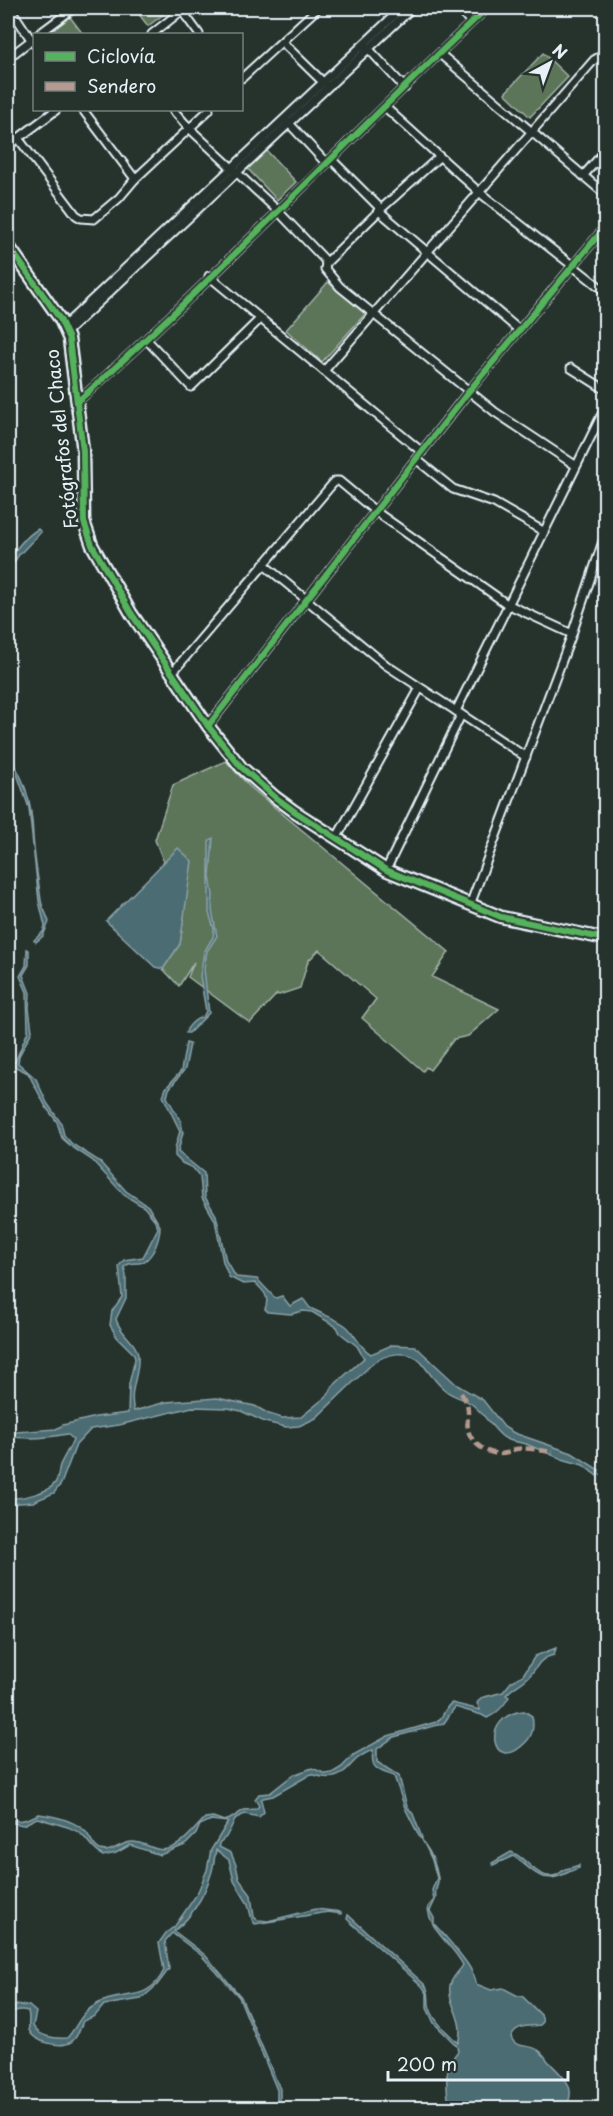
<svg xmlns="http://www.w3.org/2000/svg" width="613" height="2116" font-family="'Playpen Sans',sans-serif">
  <rect width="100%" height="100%" fill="#26332d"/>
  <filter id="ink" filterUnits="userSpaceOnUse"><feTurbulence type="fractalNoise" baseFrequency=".0167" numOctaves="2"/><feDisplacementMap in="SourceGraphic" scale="12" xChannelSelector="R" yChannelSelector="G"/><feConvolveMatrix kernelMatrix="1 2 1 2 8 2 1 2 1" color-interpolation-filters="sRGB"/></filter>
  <g filter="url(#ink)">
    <g fill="#5c7459" stroke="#a2b2a8" stroke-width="1.5">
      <polygon points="134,8 172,8 148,26"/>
      <polygon points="70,17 83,34 48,34"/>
      <polygon points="543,53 568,77 530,117 505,93"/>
      <polygon points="266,150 296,182 277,200 247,168"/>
      <polygon points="328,282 365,314 322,362 286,330"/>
      <polygon points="226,761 249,786 449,952 432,977 499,1009 468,1036 454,1039 430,1070 426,1067 423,1071 362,1018 376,999 319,950 308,961 300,988 279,995 277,994 250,1023 188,977 194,962 179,986 163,969 180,944 184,913 155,840 173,785"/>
    </g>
    <g fill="#4b6c72" stroke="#8aa1a8" stroke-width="1.5">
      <path d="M 38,529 L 41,532 L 18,556 L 8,572 C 7,555 24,538 38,529 Z"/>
      <path d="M 8,756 C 26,778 32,806 33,835 C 34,856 38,878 41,900 C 42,908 47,914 49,922 L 43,936 L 36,942 L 34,940 L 43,932 L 45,926 L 39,901 L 29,808 L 17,774 L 8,760 Z"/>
      <path d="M 213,838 L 210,876 L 213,895 L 212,910 L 217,936 L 207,951 L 204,969 L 209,1013 L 189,1033 L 186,1033 C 187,1026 196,1018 203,1017 L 206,1011 L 200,976 L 204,952 L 213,937 L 214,929 L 209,913 L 209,841 Z"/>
      <polygon points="178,848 192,861 180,944 163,969 155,967 106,921"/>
      <path d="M 27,949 L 29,950 L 29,965 L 23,975 L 30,993 L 29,1008 L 32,1031 L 19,1056 L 18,1063 L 36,1079 L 47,1103 L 61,1123 L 64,1135 L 72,1144 L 99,1161 L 126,1191 L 148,1206 L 160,1226 C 160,1238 154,1256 143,1262 C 136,1265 130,1261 124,1267 L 126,1275 L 126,1298 L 116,1319 C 119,1333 137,1342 138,1355 C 140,1375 128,1390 134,1411 L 166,1402 L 217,1398 L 255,1406 L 269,1414 L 282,1418 L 301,1417 L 328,1395 L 333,1386 L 364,1358 L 357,1346 L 340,1333 L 337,1327 L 312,1312 L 303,1311 L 291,1314 L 268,1312 L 265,1309 C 270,1297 264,1291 255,1283 L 243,1284 L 229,1277 L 223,1262 L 215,1220 L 202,1198 L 200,1177 L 193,1168 L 182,1163 L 175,1156 L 175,1148 L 180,1131 L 163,1096 L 166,1088 L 181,1071 L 186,1043 L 190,1044 L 185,1069 L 169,1089 L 167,1097 L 181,1122 L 183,1132 L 178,1152 L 204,1173 L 205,1197 L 216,1215 L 226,1261 L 236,1277 L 257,1279 L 273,1296 L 276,1298 L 282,1296 L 290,1306 L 303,1299 C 307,1302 307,1307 312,1309 C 324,1315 335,1318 346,1326 C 356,1335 359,1347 371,1354 L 392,1345 L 415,1346 L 457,1385 L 483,1400 L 504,1427 L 514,1433 L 572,1453 L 599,1470 L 597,1476 L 583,1465 L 562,1459 L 526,1444 L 508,1440 L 503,1437 C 492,1428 485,1415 474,1406 C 466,1398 454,1398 445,1390 C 435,1382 429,1372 421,1362 C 408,1348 386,1354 373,1363 L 316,1418 L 299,1426 L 286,1427 L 265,1422 L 241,1411 L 228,1408 L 192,1407 L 119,1425 L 91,1429 L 76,1445 L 61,1484 L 54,1493 L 33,1502 L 8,1504 L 8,1498 C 19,1499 49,1493 55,1483 C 59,1477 58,1471 60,1465 C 64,1456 70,1448 73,1439 L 67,1434 C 47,1438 28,1440 8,1436 L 8,1428 L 16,1432 L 56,1429 L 63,1425 L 96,1417 L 128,1413 L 129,1384 L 135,1359 L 134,1354 L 117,1337 L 110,1325 L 112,1311 L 122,1297 L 119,1266 L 124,1260 L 143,1257 L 158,1228 L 154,1219 L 144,1207 L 124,1195 L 92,1160 L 72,1147 L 62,1138 L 57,1122 L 46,1107 L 28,1073 L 8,1063 L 8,1059 L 15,1062 L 28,1031 L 27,992 L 20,976 L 26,966 Z"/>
      <path d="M 556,1648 L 554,1655 C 536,1659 538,1670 525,1680 C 519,1685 512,1688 506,1695 L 509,1697 C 504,1706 496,1714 487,1718 L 482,1715 L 455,1707 L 444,1723 L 394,1737 L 377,1749 L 377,1762 L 399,1776 L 407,1807 L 413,1814 L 422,1838 L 420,1838 L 405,1808 L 394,1776 C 378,1770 370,1770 373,1750 C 342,1761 350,1787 311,1774 L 273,1796 L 263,1798 L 261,1800 L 264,1812 L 259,1817 L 245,1814 L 236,1818 L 226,1837 L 219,1843 L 219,1847 L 231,1853 L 236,1865 L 239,1879 L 251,1895 L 254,1917 L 258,1920 L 268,1921 L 316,1909 L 341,1912 L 341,1914 L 328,1912 L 255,1924 L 252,1920 L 248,1904 L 234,1881 L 229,1860 L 216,1850 C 214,1858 214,1866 211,1874 C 205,1895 191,1918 174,1931 L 205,1955 L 241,1997 L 280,2089 L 280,2108 L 277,2108 L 277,2090 L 239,1997 L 201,1955 L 172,1933 L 165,1941 L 169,1969 L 157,1985 L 141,1999 L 104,2005 L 95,2016 L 83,2021 C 80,2028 78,2038 71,2042 C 61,2048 34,2043 29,2030 C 28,2024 30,2017 28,2011 C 19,2009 14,2010 8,2017 L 8,2012 L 17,2005 L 29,2006 L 36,2012 L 33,2026 C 39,2037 55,2039 67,2038 C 79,2025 79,2014 97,2004 C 121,1990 149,2004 164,1970 L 159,1943 L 166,1933 L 175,1926 L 197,1894 L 207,1870 L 211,1850 L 228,1822 L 211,1820 L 200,1825 L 196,1834 L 185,1845 L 160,1855 L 130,1845 L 116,1853 L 103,1856 C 93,1850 90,1843 83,1836 C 73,1826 54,1824 42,1819 L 37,1818 L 23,1825 L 8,1822 L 8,1819 C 20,1823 28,1819 39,1814 C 55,1816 75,1821 86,1832 C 91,1838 93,1847 100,1850 C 111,1854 120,1843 131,1842 C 141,1841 148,1847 157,1849 C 177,1854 193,1830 205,1818 L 213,1817 L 224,1821 L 230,1819 L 244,1810 L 256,1809 L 259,1806 L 255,1799 L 259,1794 L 270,1793 L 293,1775 L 312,1768 L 326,1774 L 332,1773 L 342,1767 L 353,1755 L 388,1736 L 436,1722 C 445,1717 444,1707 452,1703 L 480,1710 L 477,1703 L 481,1698 L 503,1692 L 511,1682 L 523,1675 L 535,1656 Z"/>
      <path d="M 524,1711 L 532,1716 C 534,1725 534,1734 526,1742 C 492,1778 478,1715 524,1711 Z"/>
      <path d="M 425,1845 C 433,1855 436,1867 438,1878 C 439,1887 434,1888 436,1898 L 430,1911 L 434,1918 L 434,1924 C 441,1931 467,1961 471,1970 C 473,1975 474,1980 476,1984 L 491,1990 L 503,1988 L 518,1996 L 522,1996 L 541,2015 L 543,2022 L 540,2025 C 528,2027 516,2024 511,2037 C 516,2050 528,2043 538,2050 C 543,2053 545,2057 548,2061 C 562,2076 579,2087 565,2108 L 449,2108 C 447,2085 442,2070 458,2051 L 457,2046 L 434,2023 L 427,2008 L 427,1993 L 422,1986 L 347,1919 L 348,1915 L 425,1985 C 430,1992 428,1996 429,2004 C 431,2019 448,2033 458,2043 C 466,2020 447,2004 450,1986 C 451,1978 459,1972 463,1965 C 453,1945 429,1931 428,1907 L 434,1900 L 432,1890 L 437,1878 L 432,1860 Z"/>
      <path d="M 511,1852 C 527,1857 538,1882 557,1875 C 560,1873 562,1871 565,1869 C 569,1868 574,1867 579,1865 L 579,1868 C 571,1870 563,1876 556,1877 C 538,1882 527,1864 513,1856 L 493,1865 L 492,1863 Z"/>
    </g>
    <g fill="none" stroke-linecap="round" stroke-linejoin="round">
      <g stroke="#8aa1a8" stroke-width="1.5">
        <polyline points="597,1472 606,1478"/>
        <polyline points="421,1838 426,1847"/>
      </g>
      <g stroke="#e8f1f8" stroke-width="11">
        <g id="street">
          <polyline points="10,8 34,44"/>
          <polyline points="180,8 199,34"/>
          <polyline points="458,8 471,22"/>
          <polyline points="39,34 74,8"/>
          <polyline points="152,34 185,8"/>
          <polyline points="282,42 325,84"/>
          <polyline points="366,46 405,88"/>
          <polyline points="440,54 606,195"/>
          <polyline points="8,58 34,38"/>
          <polyline points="242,78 318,8"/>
          <polyline points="385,107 479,192 606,292"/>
          <polyline points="83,110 135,179"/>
          <polyline points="173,110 189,128 277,210 324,259 326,263 325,269 340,287 495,412 575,465"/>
          <polyline points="286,120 326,163"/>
          <polyline points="18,138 76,215 81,218 94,219 119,198 135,179 209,110"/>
          <polyline points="8,146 56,110"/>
          <polyline points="331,159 381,209"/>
          <polyline points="583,176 606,150"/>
          <polyline points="379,211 519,330"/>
          <polyline points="326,263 381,209 439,157"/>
          <polyline points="209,276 422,452"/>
          <polyline points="64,326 402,8"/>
          <polyline points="67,332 412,8"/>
          <polyline points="147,340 191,387 260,319"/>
          <polyline points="571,368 606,390"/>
          <polyline points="324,371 594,60 606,53"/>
          <path d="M 77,402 C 219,276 349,137 487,8"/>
          <polyline points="416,459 453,489 494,503 543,531"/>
          <polyline points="263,564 386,665 526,757"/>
          <polyline points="172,673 335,481 339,481 375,511 507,604 572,634"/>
          <polyline points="456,711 606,406"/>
          <polyline points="208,726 469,391 606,226"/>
          <polyline points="336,839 420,688"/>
          <polyline points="386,870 461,715"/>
          <polyline points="470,905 572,634 606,532"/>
        </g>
      </g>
      <g stroke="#e8f1f8" stroke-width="15">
        <polyline id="secondary" points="8,245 60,319 69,339 83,451 84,522 92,545 131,613 208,726 241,767 275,797 294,811 386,870 501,917 606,939"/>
      </g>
      <use href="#street" stroke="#26332d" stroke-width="7"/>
      <use href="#secondary" stroke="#26332d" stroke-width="10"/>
      <path stroke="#b69a8f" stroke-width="4.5" stroke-dasharray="9 4.5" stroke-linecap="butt" d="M 461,1393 C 474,1411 464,1417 469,1433 C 474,1447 493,1457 507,1453 C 515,1451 508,1451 516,1449 C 528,1447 542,1451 553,1452"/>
      <g stroke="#26332d" stroke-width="10">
        <g id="cycleway">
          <polyline points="8,245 60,319 69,339 83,451 84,522 92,545 131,613 208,726 241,767 275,797 294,811 386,870 501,917 606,939"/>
          <path d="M 77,402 C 219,276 349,137 487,8"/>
          <polyline points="208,726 469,391 606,226"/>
        </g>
      </g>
      <use href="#cycleway" stroke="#56b35d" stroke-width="6"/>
    </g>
  </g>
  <g text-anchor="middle" stroke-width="6" stroke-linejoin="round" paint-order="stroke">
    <g font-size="18" fill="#e8f1f8" stroke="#26332d">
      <text transform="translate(62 439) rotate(-96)" y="6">Fotógrafos del Chaco</text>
    </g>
  </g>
  <rect width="613" height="2116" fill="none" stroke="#26332d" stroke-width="30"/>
  <rect x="15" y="15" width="583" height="2086" fill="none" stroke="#e8f1f8" stroke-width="2" filter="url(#ink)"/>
  <rect x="33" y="33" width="210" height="78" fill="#26332d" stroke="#747f7e" stroke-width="1.5"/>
  <rect x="45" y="52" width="30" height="9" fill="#56b35d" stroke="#747f7e" stroke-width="1.5"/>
  <text x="87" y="63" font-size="18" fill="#e8f1f8">Ciclovía</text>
  <rect x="45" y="82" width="30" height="9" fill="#b69a8f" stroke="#747f7e" stroke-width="1.5"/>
  <text x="87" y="93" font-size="18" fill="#e8f1f8">Sendero</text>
  <g transform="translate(550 63) rotate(41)" stroke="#26332d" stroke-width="4.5" paint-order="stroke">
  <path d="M0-4.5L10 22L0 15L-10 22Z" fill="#e8f1f8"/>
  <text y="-9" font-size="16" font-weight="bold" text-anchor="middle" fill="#e8f1f8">N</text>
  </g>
  <path d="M388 2071v9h180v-9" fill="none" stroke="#e8f1f8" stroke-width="3"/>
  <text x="397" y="2071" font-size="18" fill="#e8f1f8" stroke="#26332d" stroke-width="4.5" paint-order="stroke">200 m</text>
</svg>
